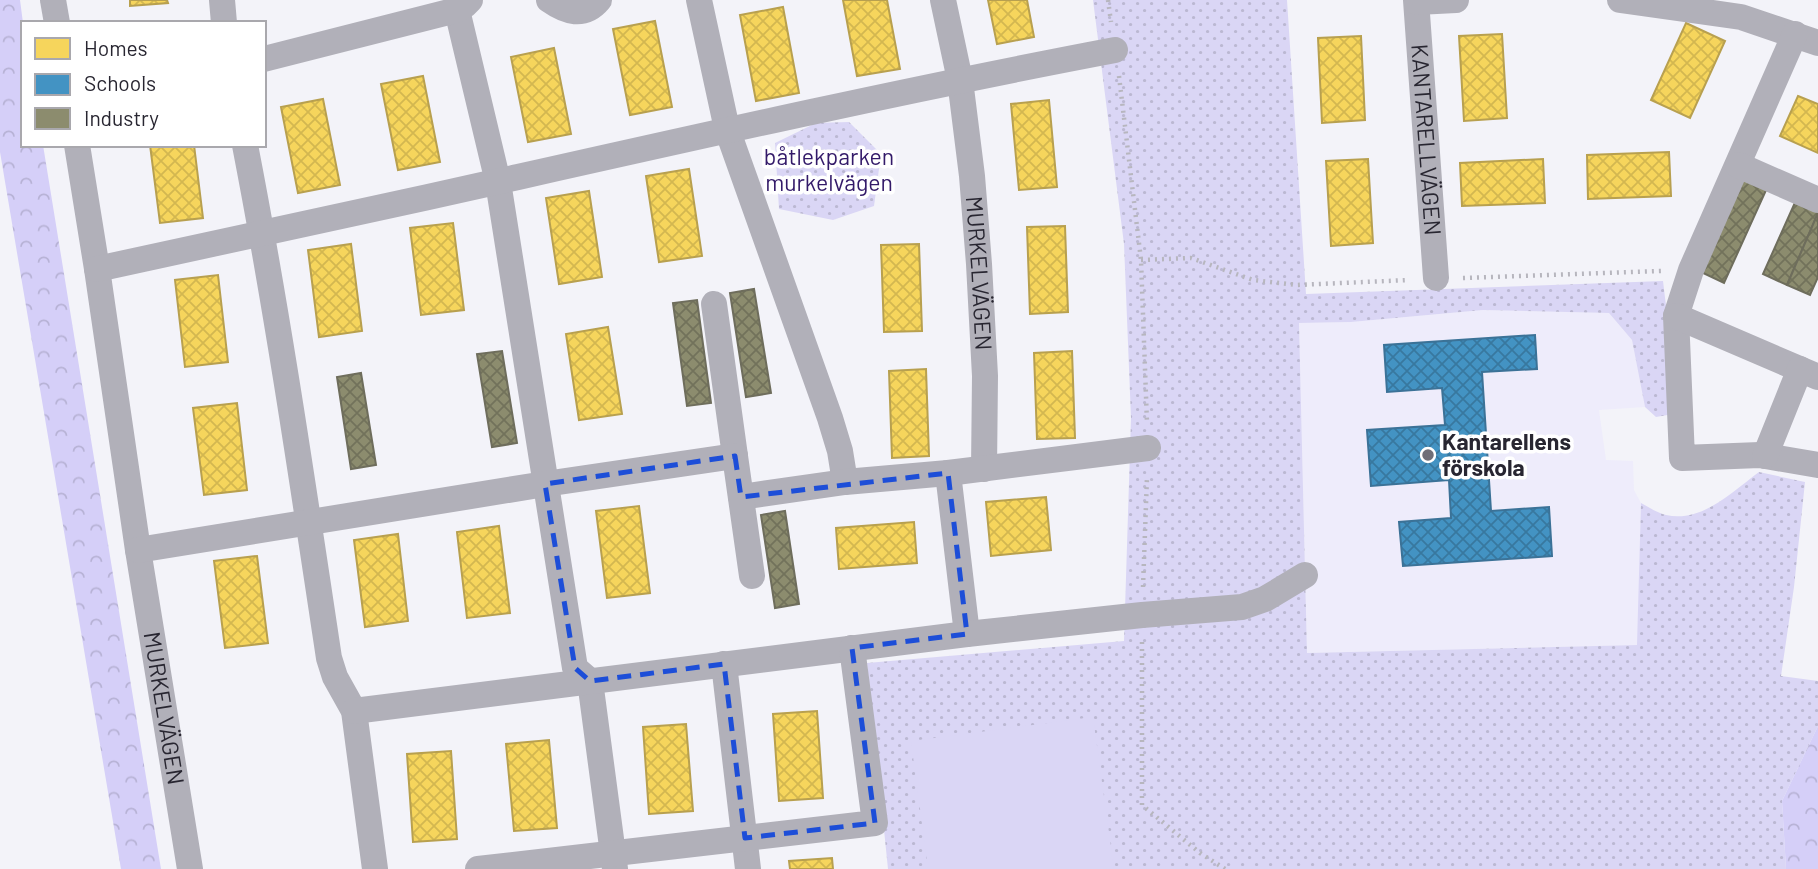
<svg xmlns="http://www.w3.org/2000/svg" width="1818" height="869" font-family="Barlow,sans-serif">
  <defs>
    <pattern id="green-dots" width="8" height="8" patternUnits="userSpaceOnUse" patternTransform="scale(1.75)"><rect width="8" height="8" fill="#dad6f5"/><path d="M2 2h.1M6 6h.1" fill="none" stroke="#bbb8d2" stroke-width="1.8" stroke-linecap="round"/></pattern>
    <pattern id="forest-crowns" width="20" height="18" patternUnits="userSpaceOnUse" patternTransform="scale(1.75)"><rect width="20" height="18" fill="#d5cff8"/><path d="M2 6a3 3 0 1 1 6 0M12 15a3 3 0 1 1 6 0" fill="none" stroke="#b7b2d5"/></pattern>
    <pattern id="homes-cross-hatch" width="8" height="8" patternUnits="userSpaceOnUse" patternTransform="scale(1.75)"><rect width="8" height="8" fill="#f6d55c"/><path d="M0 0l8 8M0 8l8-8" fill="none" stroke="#d3b750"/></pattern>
    <pattern id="schools-cross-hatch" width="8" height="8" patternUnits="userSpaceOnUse" patternTransform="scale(1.75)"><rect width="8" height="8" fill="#4393c3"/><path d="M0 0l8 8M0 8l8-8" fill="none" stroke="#38789f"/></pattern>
    <pattern id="industry-cross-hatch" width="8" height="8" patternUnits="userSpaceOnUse" patternTransform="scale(1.75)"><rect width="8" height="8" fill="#8c8c6e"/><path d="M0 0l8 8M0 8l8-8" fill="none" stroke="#72725b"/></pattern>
  </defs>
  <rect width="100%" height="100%" fill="#f3f3f9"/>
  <polygon fill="#eeecfb" points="1483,310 1609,313 1632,340 1645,407 1599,410 1606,460 1633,461 1634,490 1641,503 1638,645 1307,653 1299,323 1351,322"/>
  <g fill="url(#green-dots)">
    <path d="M 1093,0 L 1287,0 L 1306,294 L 1663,281 L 1679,413 L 1656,417 L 1645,407 L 1632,340 L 1609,313 L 1483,310 L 1351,322 L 1299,323 L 1307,653 L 1637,645 L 1641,503 C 1649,507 1657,513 1666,515 C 1702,523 1732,492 1759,472 L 1805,482 L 1794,587 L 1781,676 L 1818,681 L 1818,726 L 1782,801 L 1786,869 L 888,869 L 867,663 L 1124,641 L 1131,418 L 1124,244 Z"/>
    <polygon points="849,122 881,154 874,206 833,220 779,209 775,143 816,123"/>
  </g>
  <g fill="url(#forest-crowns)">
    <polygon points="0,0 20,0 23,23 23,145 43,145 161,869 121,869 0,152"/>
    <polygon points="1818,726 1818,869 1786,869 1782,801"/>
  </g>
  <polygon fill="#dad6f5" points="1093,717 1114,869 928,869 911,741"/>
  <g fill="url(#homes-cross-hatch)" stroke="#b8a04f" stroke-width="2">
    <polygon points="130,0 167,0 168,3 130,6"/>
    <polygon points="843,0 887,0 900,69 857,76"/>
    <polygon points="988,0 1027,0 1034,37 997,44"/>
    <polygon points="783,7 799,93 756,101 740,15"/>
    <polygon points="655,21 672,107 630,115 613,29"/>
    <polygon points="1686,23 1725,41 1690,118 1651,100"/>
    <polygon points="1502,34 1507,118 1464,121 1459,36"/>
    <polygon points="1361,36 1365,120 1322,123 1318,38"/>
    <polygon points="554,48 571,134 528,142 511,57"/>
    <polygon points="423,76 440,162 398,170 381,84"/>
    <polygon points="1798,96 1818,104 1818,153 1780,136"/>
    <polygon points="323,99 340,185 298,193 281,107"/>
    <polygon points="1049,100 1057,187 1019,190 1011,104"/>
    <polygon points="150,145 194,145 203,218 160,223"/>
    <polygon points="1669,152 1671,196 1588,199 1587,155"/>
    <polygon points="1368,159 1373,243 1331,246 1326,161"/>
    <polygon points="1543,159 1545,203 1462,206 1460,163"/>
    <polygon points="689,169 702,256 659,262 646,176"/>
    <polygon points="589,191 602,277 559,284 546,198"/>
    <polygon points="453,223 464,310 421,315 410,228"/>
    <polygon points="1065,226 1068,312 1030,314 1027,227"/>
    <polygon points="351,244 362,331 319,337 308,250"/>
    <polygon points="919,244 922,331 884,332 881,245"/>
    <polygon points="218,275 228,362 185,367 175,280"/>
    <polygon points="608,327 622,414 579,420 566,334"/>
    <polygon points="1072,351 1075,438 1037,439 1034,353"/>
    <polygon points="926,369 929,456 892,458 889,371"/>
    <polygon points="237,403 247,490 204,495 193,408"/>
    <polygon points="1046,497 1051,550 991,556 986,502"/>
    <polygon points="639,506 650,593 607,598 596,511"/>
    <polygon points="914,522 917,563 839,569 836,528"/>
    <polygon points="499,526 510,613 467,618 457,532"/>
    <polygon points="398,534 408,621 365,627 354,540"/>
    <polygon points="257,556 268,643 225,648 214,561"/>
    <polygon points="817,711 823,798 779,801 773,714"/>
    <polygon points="686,724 693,811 649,814 643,727"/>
    <polygon points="549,740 557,828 514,831 506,744"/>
    <polygon points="451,751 457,839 413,842 407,754"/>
    <polygon points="832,858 833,869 790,869 789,861"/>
  </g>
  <polygon fill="url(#schools-cross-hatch)" stroke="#3b7297" stroke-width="2" points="1535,335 1537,369 1482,372 1491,511 1549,507 1552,556 1403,566 1399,522 1451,518 1449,480 1371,486 1367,430 1445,425 1442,388 1387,392 1384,345"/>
  <g fill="url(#industry-cross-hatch)" stroke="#6e6d5c" stroke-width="2">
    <polygon points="1744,177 1767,188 1724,283 1701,272"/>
    <polygon points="1797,198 1818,207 1818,213 1787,285 1763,274"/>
    <polygon points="1818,213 1818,277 1810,295 1787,285"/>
    <polygon points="754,289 771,393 746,397 730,293"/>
    <polygon points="697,300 711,403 687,406 673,303"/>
    <polygon points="502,351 517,443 492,447 477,354"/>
    <polygon points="361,373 376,465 351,469 337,377"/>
    <polygon points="785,511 799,604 775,608 761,515"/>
  </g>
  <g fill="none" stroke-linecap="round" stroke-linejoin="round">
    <g stroke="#b7b6be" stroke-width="4.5" stroke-dasharray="2 5" stroke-linecap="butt">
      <polyline points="1108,0 1111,22"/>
      <polyline points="1119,76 1141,260 1147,423"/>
      <polyline points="1141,260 1191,258 1253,280 1297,285 1409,280"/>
      <polyline points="1463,278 1661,271"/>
      <polyline points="1143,587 1147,477"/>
      <polyline points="1142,642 1142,805 1200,853 1225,869"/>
    </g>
    <g stroke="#b1b0b9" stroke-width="26">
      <polyline points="53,0 57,23"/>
      <polyline points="222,0 224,23"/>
      <path d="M 549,0 C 566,12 584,18 599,0"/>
      <polyline points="699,0 727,129 830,418 840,451 845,482"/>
      <path id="s1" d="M 943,0 L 960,80 L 972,176 L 979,264 L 985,376 L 984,469"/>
      <path id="s2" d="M 1416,0 L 1436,278"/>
      <polyline points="1620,0 1741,17 1818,43"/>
      <polyline points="1417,2 1456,0"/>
      <polyline points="457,10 498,182 575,668 590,681 615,869"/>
      <polyline points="1795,34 1691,270 1676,316 1682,458 1760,455 1818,465"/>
      <polyline points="264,59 457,10 465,5 470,0"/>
      <path id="s3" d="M 77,145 L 97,269 L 138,550 L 190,869"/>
      <path d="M 245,145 C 278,315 303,486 329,658 L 335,677 L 354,711 L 375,869"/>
      <polyline points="1738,165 1818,200"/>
      <path d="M 97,269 C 232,240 366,211 500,181 C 705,135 909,89 1115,50"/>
      <polyline points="714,304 735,456"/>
      <polyline points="1676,316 1818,377"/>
      <polyline points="1765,456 1800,369"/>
      <polyline points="948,473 967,634"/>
      <polyline points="741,497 845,482 948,473 1148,448"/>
      <polyline points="138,550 545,484 735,456 752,576"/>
      <polyline points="724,664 748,869"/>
      <polyline points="354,711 967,634 1142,615 1242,607 1265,599 1305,575"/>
      <polyline points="478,869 875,823 852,648"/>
    </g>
  </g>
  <path fill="none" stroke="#1d4ed8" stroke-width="5" stroke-dasharray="14 9" stroke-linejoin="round" d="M 735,456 L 741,497 L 948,473 L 967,634 L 852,648 L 875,823 L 745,838 L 724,664 L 590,681 L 575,668 L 545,484 Z"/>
  <circle fill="#6f6e77" stroke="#fff" stroke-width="2.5" cx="1428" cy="455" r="7"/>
  <g text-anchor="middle" stroke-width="7" stroke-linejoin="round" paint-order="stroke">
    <g font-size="23" fill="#282631" stroke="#fff">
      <text dy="8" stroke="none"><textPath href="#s2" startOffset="140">KANTARELLVÄGEN</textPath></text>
      <text dy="8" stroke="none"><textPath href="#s1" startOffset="276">MURKELVÄGEN</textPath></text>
      <text dy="8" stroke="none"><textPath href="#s3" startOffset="570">MURKELVÄGEN</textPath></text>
    </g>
    <g font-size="23" fill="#331a69" stroke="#fff">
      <text x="829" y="165">båtlekparken<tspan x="829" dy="26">murkelvägen</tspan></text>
    </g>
    <g font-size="23" font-weight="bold" fill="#282631" stroke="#fff" text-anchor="start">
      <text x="1442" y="450">Kantarellens<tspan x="1442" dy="26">förskola</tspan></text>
    </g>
  </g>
  <rect x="21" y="21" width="245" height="126" fill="#ffffff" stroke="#a9a8ad" stroke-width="2"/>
  <rect x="35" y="38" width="35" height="21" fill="#f6d55c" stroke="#a9a8ad" stroke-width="2"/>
  <text x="84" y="56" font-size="21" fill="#282631">Homes</text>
  <rect x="35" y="74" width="35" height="21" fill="#4393c3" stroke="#a9a8ad" stroke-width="2"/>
  <text x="84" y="91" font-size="21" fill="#282631">Schools</text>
  <rect x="35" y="108" width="35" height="21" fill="#8c8c6e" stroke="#a9a8ad" stroke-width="2"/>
  <text x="84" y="126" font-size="21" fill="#282631">Industry</text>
</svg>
